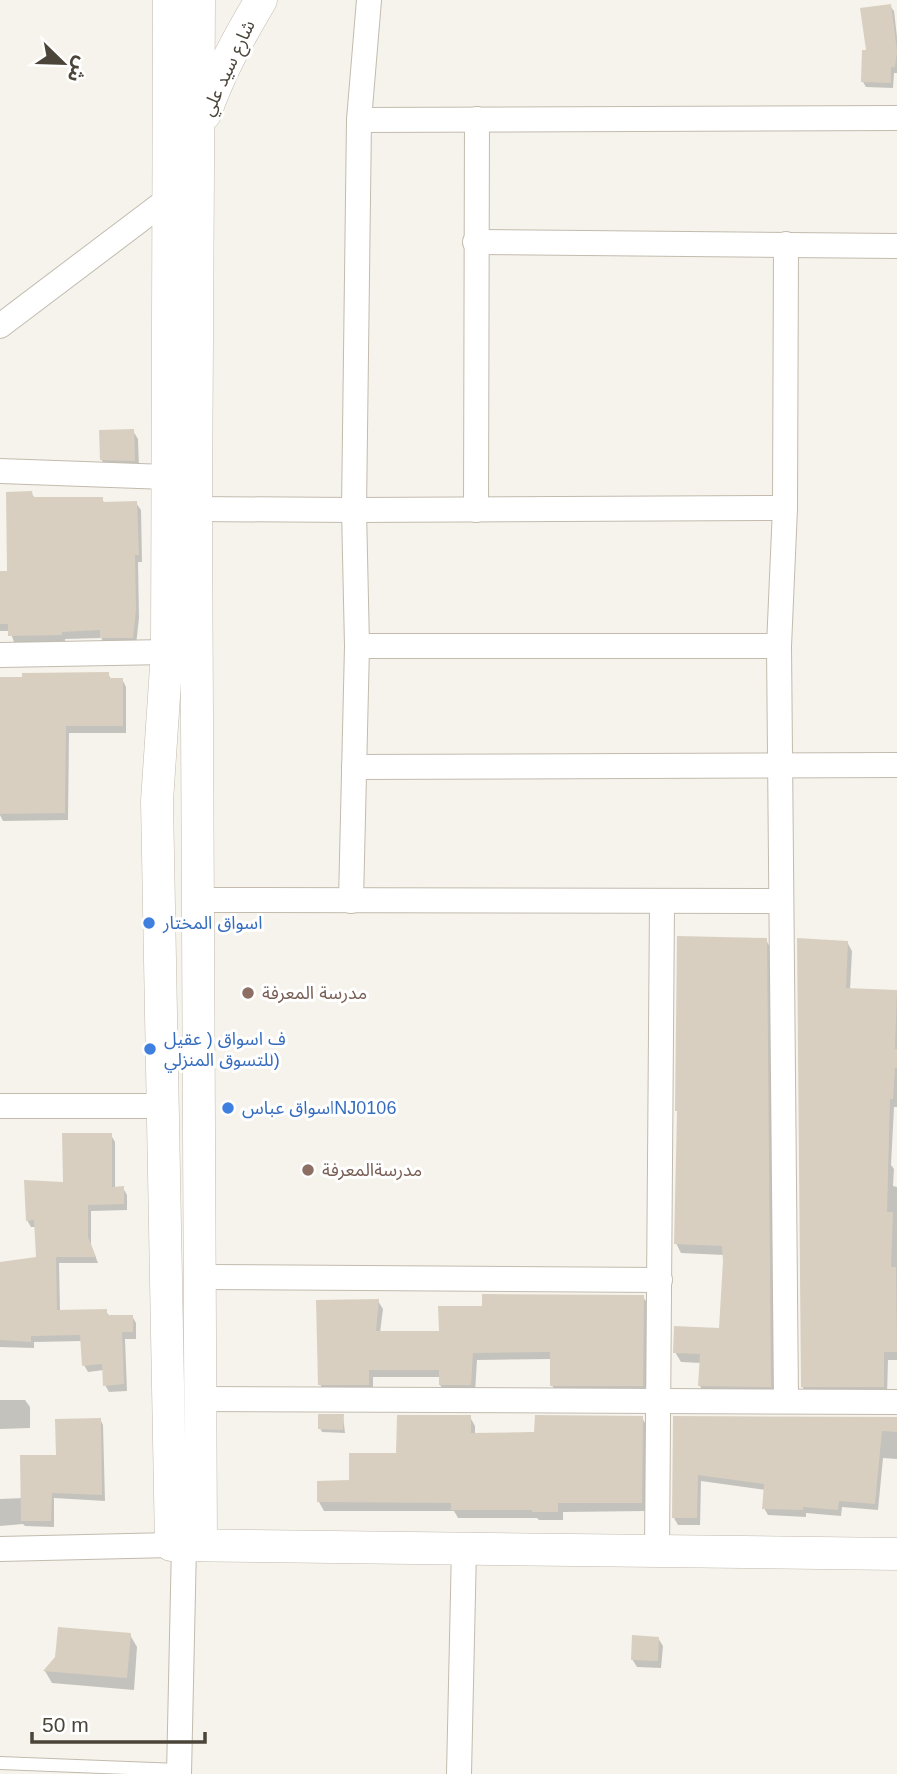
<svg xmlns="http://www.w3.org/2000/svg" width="897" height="1774" font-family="Arial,'Noto Sans Arabic',sans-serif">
  <rect width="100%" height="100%" fill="#f6f3ec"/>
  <g fill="#0003">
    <polygon points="890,6 894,11 897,37 897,73 894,73 893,88 866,87 863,82 868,51"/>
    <polygon points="133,431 138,439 139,468 106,467 101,459"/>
    <polygon points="31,493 35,498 102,499 105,504 136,503 141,510 142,562 138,562 139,618 136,645 106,645 101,638 65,639 65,642 14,642 10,631 0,631 0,573 9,572"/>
    <polygon points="108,674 111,679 122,679 126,687 126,733 69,733 68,820 3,821 0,815 0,678"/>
    <polygon points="766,940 771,949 775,1395 705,1395 700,1386 701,1363 681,1362 675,1352 721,1330 724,1255 681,1253 676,1243"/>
    <polygon points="847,942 852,951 850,990 897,993 897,1107 894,1107 891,1165 894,1169 893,1186 897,1187 897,1360 888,1360 887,1395 807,1395 802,1386"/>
    <polygon points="111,1135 115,1142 115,1188 123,1188 127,1195 127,1210 91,1211 91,1245 98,1263 59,1263 60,1311 106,1311 109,1316 132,1316 136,1323 136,1339 125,1339 127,1391 109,1392 105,1385 104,1370 88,1372 84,1365 83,1341 34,1342 34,1348 0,1347 0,1263 38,1259 36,1227 31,1227 27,1220"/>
    <polygon points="643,1297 648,1304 647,1393 556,1393 552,1385 552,1359 477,1360 475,1393 445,1392 440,1385 440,1377 373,1377 373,1392 324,1392 320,1384 378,1301 383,1309 380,1333 440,1332 483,1308"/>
    <polygon points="0,1400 25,1400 30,1407 30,1428 0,1429"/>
    <polygon points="343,1416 345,1433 322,1432 320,1428"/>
    <polygon points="470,1417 475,1426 475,1434 536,1434 642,1418 647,1426 647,1511 563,1512 563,1520 539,1520 537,1518 458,1518 454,1511 324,1511 319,1502 398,1455"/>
    <polygon points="675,1418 897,1419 897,1459 883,1458 878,1510 842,1507 841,1516 806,1513 806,1517 768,1515 764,1508 765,1490 701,1481 700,1525 678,1525 674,1518"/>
    <polygon points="100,1419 103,1425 105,1501 54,1498 54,1527 25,1526 23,1524 0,1526 0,1499 23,1498 57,1457"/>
    <polygon points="130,1635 137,1647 134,1690 52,1683 45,1671 57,1658"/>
    <polygon points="658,1638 663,1646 661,1668 637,1667 632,1659"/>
  </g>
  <g fill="#d8cfc1">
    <polygon points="891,4 897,51 895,67 891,67 891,83 861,82 862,50 866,50 860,8"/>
    <polygon points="134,429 135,461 100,460 99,430"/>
    <polygon points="32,491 33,497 103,497 103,502 137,501 139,555 135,555 136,610 133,638 100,638 100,630 62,632 62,635 8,636 8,624 0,624 0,571 7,571 6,492"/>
    <polygon points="109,672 109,678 123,678 123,726 66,726 65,813 0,814 0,677 22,677 22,673"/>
    <polygon points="677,936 767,938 771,1387 698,1386 700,1354 673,1353 674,1326 719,1328 723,1261 722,1246 674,1244 677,1111 675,1111"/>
    <polygon points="797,938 848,941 846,988 897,990 895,1049 897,1049 897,1068 895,1068 893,1099 890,1099 887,1212 893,1212 891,1267 896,1267 897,1352 884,1352 884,1387 801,1387"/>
    <polygon points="62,1133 112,1133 112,1187 124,1186 124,1204 88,1205 88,1237 96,1257 56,1257 57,1310 107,1309 107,1315 133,1315 133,1332 122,1332 124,1384 103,1386 102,1364 82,1366 80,1335 31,1336 31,1342 0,1340 0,1262 36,1257 34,1220 26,1221 24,1180 63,1182"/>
    <polygon points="482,1294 644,1295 643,1386 550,1386 550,1352 473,1353 471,1385 439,1385 439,1370 369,1370 369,1385 318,1385 316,1300 379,1299 376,1331 439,1331 438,1306 482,1306"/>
    <polygon points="318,1414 344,1414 343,1430 318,1429"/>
    <polygon points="397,1415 471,1415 471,1433 534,1432 535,1415 643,1416 642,1503 558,1503 558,1512 532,1512 532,1510 451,1510 451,1503 317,1502 317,1481 349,1480 349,1453 396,1453"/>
    <polygon points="673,1416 897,1417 897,1432 882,1431 875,1504 839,1501 838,1510 803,1507 803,1510 762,1509 764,1484 698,1475 697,1518 672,1518"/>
    <polygon points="101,1418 102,1495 52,1493 51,1521 21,1521 20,1455 56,1455 55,1419"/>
    <polygon points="58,1627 131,1633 127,1678 43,1671 55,1657"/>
    <polygon points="632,1635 659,1637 658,1661 631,1660"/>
  </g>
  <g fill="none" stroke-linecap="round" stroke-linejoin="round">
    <g stroke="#c2bbae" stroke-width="14">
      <polyline id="service" points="0,1763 179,1770"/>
    </g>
    <g stroke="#c2bbae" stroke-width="26">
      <g id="minor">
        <polyline points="359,120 897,118"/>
        <polyline points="475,242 897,246"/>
        <polyline points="786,244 785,508 779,646 786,1400"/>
        <polyline points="0,326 168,199"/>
        <polyline points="0,471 167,477"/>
        <polyline points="196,509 354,510 785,508"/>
        <polyline points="476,510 477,119"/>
        <polyline points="357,646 779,646"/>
        <polyline points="0,655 167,652"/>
        <polyline points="354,767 897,765"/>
        <polyline points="199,900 781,901"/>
        <polyline points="351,901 357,646 354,510 359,120 369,0"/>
        <polyline points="0,1106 163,1106"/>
        <polyline points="201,1277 660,1280"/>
        <polyline points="201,1399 897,1402"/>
        <polyline points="0,1549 171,1545"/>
        <polyline points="657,1551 662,903"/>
        <polyline points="179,1774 184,1545"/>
        <polyline points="459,1774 464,1548"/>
      </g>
    </g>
    <g stroke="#c2bbae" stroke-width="33">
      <g id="tertiary">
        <polyline points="169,0 167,652 157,801 171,1545 897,1554"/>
        <polyline points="199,0 196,509 201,1545"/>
        <path d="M 205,114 C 219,73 239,37 261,0"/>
      </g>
    </g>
    <use href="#service" stroke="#fff" stroke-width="12"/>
    <use href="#minor" stroke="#fff" stroke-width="24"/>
    <use href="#tertiary" stroke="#fff" stroke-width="32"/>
  </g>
  <g fill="#3f7fe0" stroke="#fff" stroke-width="2.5">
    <circle cx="149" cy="923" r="7"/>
    <circle cx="150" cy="1049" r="7"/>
    <circle cx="228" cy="1108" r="7"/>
  </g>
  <g fill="#8d6e63" stroke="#fff" stroke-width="2.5">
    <circle cx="248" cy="993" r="7"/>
    <circle cx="308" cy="1170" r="7"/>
  </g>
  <g text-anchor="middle" stroke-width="6" stroke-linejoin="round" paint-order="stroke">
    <g font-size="18" fill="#4b4439" stroke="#fff">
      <text transform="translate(228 68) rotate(-65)" y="6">شارع سيد علي</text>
    </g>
    <g font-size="18" fill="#366cbe" stroke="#fff" text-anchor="start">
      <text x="163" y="929">اسواق المختار</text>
      <text x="164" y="1045">ف اسواق ( عقيل<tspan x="164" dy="21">للتسوق المنزلي)</tspan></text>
      <text x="242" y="1114">اسواق عباسNJ0106</text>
    </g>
    <g font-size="18" fill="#785e54" stroke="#fff" text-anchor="start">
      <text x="262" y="999">مدرسة المعرفة</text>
      <text x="322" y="1176">مدرسةالمعرفة</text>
    </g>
  </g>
  <g transform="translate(63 63) rotate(113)" stroke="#ffffff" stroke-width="5" paint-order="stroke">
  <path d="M0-5L12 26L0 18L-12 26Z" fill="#4b4439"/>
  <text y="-10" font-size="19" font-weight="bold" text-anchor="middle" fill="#4b4439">ش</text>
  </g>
  <path d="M32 1732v10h173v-10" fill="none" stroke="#4b4439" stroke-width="3.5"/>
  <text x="42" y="1732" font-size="21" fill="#4b4439" stroke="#ffffff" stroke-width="5" paint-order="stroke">50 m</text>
</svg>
